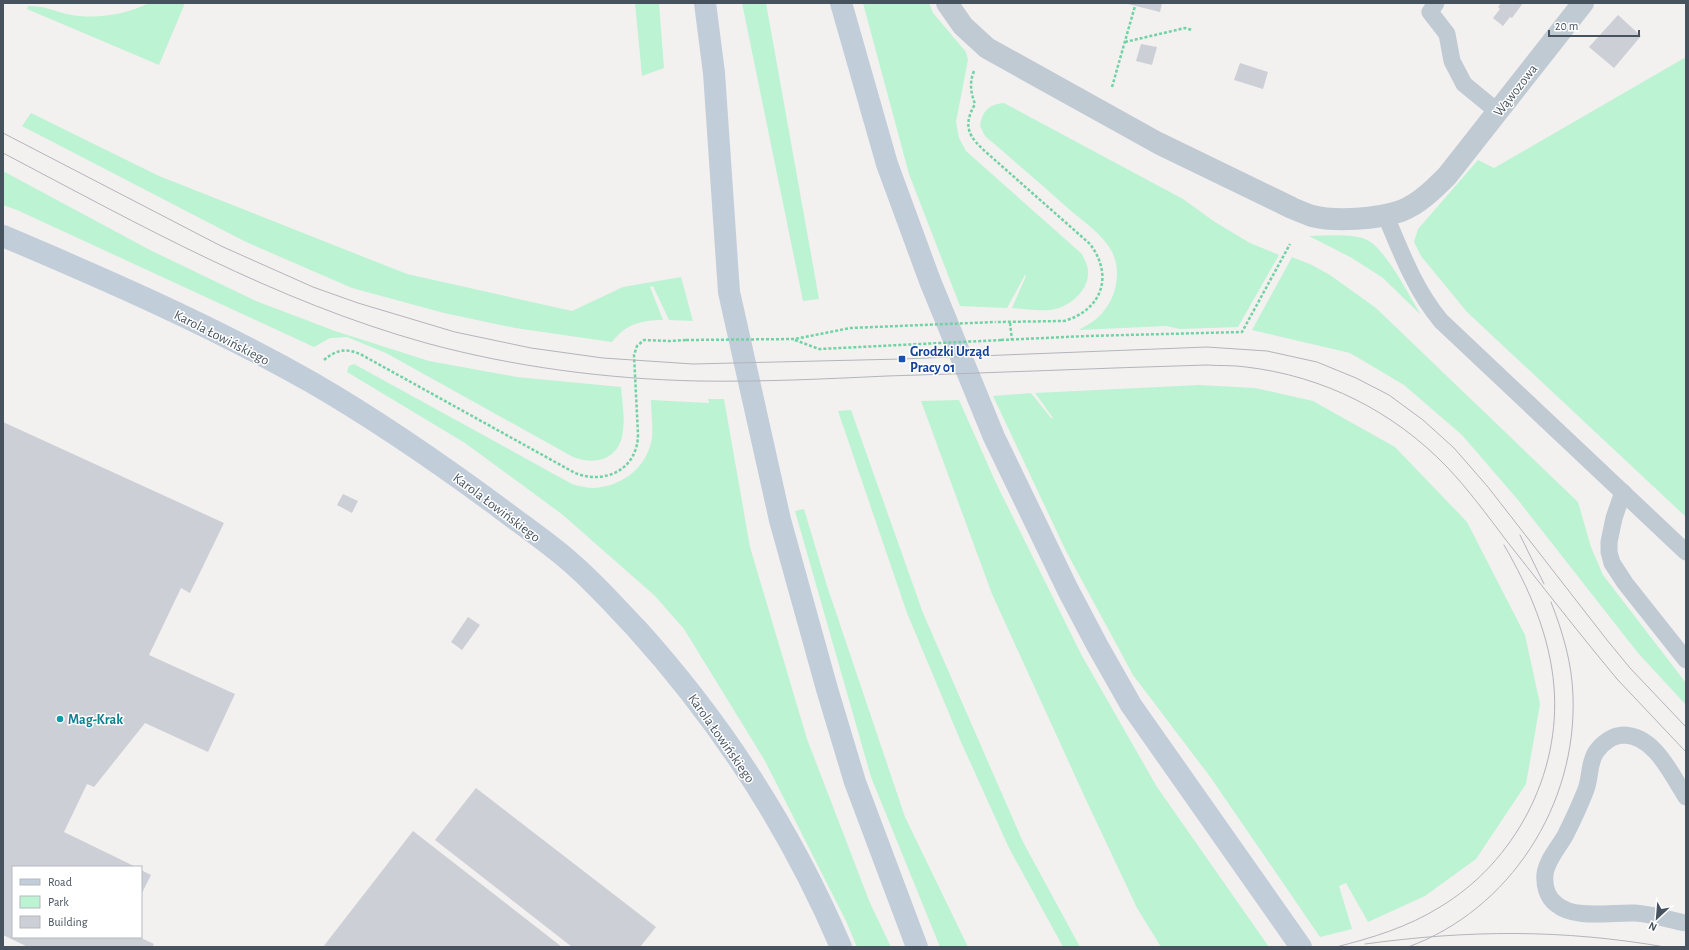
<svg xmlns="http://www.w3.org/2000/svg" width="1689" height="950" font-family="'Alegreya Sans',sans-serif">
  <rect width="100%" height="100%" fill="#f3f0f0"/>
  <g fill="#bcf3d2">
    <path d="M 149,3 L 185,3 L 159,65 L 27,9 L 28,6 C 42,5 54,11 67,14 C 94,20 125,15 149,3 Z"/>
    <polygon points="635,3 659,3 664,68 642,76"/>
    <polygon points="742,3 766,3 819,299 803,301"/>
    <path d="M 863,3 L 929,3 L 933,13 L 966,52 L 968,60 L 956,122 L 959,138 L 966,151 L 1082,254 C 1085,261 1089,267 1088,275 C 1087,293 1066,309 1049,310 C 1037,311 1024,309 1012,308 L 1026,276 L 1025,275 L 1007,308 L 960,306 L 909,174 Z"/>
    <polygon points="1686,57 1686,517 1467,312 1421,256 1414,242 1418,229 1478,160 1494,168"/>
    <path d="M 1004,103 L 1183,199 L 1215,222 L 1250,243 L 1279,255 L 1238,327 L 1180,329 L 1166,326 L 1079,330 C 1087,325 1097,320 1103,312 C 1117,296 1122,269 1111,250 C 1102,234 1084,222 1070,210 C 1042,185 1013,160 985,136 L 980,126 C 982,111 989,104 1004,103 Z"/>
    <path d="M 31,113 L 159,176 L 407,274 L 572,311 L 623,287 L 681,277 L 693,321 L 669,320 L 653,286 L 650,287 L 663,320 C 642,320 625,324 612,342 L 515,328 L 444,313 L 352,288 L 246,242 L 22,126 Z"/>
    <path d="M 3,171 L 150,250 L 256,301 L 335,331 L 429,361 L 517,377 L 621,387 C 622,401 625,417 623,431 C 620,459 596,466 573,457 L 386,353 L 347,337 L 330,338 L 314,347 L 17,210 L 3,205 Z"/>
    <path d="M 1309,236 C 1325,236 1353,233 1367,240 C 1385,248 1410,297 1421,315 L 1383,278 L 1352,258 Z"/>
    <polygon points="1292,257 1312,265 1330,275 1376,308 1578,502 1591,547 1603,575 1686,683 1686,705 1638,653 1518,500 1462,435 1404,385 1350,353 1252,330"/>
    <path d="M 354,364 L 572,484 C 579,486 587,488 594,488 C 621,486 644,470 651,443 C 654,433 651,412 651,400 L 709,403 L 708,399 L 724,399 L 750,547 L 807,739 L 870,903 L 891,947 L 857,947 L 846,921 L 765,761 L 684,629 L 655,596 L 563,515 L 465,443 L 347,372 L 349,366 Z"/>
    <polygon points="1199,385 1255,388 1313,401 1395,447 1467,522 1525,635 1540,704 1526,784 1476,859 1425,896 1368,922 1346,883 1339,886 1352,929 1320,937 1211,778 1133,675 1066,551 993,396 1031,393 1051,418 1053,418 1035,393"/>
    <polygon points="959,400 996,483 1082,656 1157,787 1269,947 1161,947 1137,908 1087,802 992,594 921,401"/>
    <polygon points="851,410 923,613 1023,842 1080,947 1063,947 1009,848 961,742 907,613 838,411"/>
    <polygon points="804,509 827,586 905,817 968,947 940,947 871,777 795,511"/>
  </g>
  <g fill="#cccfd5">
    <polygon points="1124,3 1162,3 1160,12"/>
    <polygon points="1501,3 1523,3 1512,18 1510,17 1503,26 1493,18 1500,9 1498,7"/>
    <polygon points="1618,15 1641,36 1614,68 1589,47"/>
    <polygon points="1141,44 1157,47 1152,65 1136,61"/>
    <polygon points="1240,63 1268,72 1263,89 1234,80"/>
    <polygon points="3,422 224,523 190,593 181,588 149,655 235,694 208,752 145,723 94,787 87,784 64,832 136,867 13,867 13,937 139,937 154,944 152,947 28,947 3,935"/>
    <polygon points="343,494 358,501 352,513 337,505"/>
    <polygon points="468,617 480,625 462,650 451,642"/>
    <polygon points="476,788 656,927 640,947 572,947 435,840"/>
    <polygon points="413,831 562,947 323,947"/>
    <polygon points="141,870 151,875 141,895"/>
  </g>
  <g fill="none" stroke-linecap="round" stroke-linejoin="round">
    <g stroke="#71d3a4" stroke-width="2.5" stroke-dasharray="3 2" stroke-linecap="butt">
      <polyline points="1125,42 1185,28 1192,30"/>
      <path d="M 974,71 C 969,83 971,93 975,104 C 962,127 969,137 987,153 L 1090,244 C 1114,276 1102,310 1064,321 L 995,322"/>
      <polyline points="1112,87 1135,6"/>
      <polyline points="1010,323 1012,340"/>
      <polyline points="1001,340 1087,336 1242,332 1290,244"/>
      <path d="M 324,360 C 337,349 347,348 362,355 L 575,473 C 606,485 638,469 638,434 L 634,355 L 637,346 L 644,340 L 670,341 L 686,340"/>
    </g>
    <g stroke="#c0cad3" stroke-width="17">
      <polyline points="1436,3 1430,12 1447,34 1452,61 1464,84 1498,112"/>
      <path d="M 1385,214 C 1401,252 1415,290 1441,321 L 1686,552"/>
      <polyline points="1623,492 1614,518 1609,542 1609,552 1612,563 1625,583 1686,660"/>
      <path d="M 1686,797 C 1671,774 1655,736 1624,735 C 1613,735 1602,743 1596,752 C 1588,764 1591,779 1585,792 C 1579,807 1572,822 1565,836 C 1558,848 1547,860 1545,874 C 1544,885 1547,897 1556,904 C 1574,920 1612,912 1635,913 C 1652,914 1670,920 1686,923"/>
    </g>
    <path stroke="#c0cad3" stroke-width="22" d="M 947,3 L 963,26 L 987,48 L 1158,143 L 1292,208 C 1299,211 1306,214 1312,216 C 1336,222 1377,219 1401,211 C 1419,204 1434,189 1447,176 L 1583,3"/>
    <g stroke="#c2cdda" stroke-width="22">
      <polyline points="705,3 714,73 729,292 780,520 827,689 855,782 917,947"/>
      <polyline points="841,3 887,164 930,281 994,437 1068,590 1097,645 1131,705 1301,947"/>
      <path d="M 3,236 C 107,280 212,326 311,382 C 377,420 439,463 500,508 C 522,525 546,541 568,560 C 592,580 614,605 636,628 C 721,722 791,830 841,947"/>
    </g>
    <g stroke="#b2b5bb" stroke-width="1">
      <polyline points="3,133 221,246 313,287 358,303 455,332 531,348 603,358 693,364 902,359 1207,347 1267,351 1317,362 1356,378 1389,395 1423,420 1454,448 1488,487 1607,640 1630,668 1686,727"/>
      <path d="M 3,153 C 140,225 275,301 426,343 C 514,367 607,379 698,381 C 761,382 824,379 887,376 C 993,373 1100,368 1207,365 C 1220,366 1233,365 1246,367 C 1323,376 1393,411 1447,467 C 1468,489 1487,515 1506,540 C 1535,577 1564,614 1594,651 L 1617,679 L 1686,752"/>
      <polyline points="1520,535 1544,584"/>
      <path d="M 1365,944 C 1468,930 1562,929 1665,947"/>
      <path d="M 1336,947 C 1372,938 1408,927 1440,907 C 1515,862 1561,774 1554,687 C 1550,636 1529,588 1504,545"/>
      <path d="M 1408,947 C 1510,910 1577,805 1573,696 C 1572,663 1563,633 1551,602"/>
    </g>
    <g stroke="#71d3a4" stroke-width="2.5" stroke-dasharray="3 2" stroke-linecap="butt">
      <polyline points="686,340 795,339 850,328 995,322"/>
      <polyline points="795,340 819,349 1001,340"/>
    </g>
  </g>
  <rect fill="#1a4fb4" stroke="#fff" stroke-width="1.5" x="898" y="355" width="8" height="8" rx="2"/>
  <circle fill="#0f9aa8" stroke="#fff" stroke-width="1.5" cx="60" cy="719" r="4"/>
  <g text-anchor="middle" stroke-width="3" stroke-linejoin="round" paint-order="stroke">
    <g font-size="14" fill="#46535f" stroke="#fff">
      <text transform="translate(1515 90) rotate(-52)" y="5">Wąwozowa</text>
      <text transform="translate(222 337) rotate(27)" y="5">Karola Łowińskiego</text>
      <text transform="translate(497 507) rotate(37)" y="5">Karola Łowińskiego</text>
      <text transform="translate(722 738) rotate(55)" y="5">Karola Łowińskiego</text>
    </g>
    <g font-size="14" font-weight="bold" fill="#164399" stroke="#fff" text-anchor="start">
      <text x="910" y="356">Grodzki Urząd<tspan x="910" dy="16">Pracy 01</tspan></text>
    </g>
    <g font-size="14" font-weight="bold" fill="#0d838f" stroke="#fff" text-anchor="start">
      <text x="68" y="724">Mag-Krak</text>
    </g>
  </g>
  <rect width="1689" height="950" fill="none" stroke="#46535f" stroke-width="8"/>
  <rect x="12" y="866" width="130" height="72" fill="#ffffff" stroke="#b5babf"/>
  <rect x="20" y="879" width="20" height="6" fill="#c2cdda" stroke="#b5babf"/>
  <text x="48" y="886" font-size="12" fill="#46535f">Road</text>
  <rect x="20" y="896" width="20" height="12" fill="#bcf3d2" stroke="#b5babf"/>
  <text x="48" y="906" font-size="12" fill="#46535f">Park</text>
  <rect x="20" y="916" width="20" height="12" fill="#cccfd5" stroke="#b5babf"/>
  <text x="48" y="926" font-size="12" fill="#46535f">Building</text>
  <g transform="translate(1657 918) rotate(206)" stroke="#ffffff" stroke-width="3" paint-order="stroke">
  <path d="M0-3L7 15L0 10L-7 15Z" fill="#46535f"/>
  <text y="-6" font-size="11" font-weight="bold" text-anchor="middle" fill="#46535f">N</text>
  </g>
  <path d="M1549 30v6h90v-6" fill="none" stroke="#46535f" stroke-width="2"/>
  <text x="1555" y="30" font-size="12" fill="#46535f" stroke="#ffffff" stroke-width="3" paint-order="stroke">20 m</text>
</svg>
